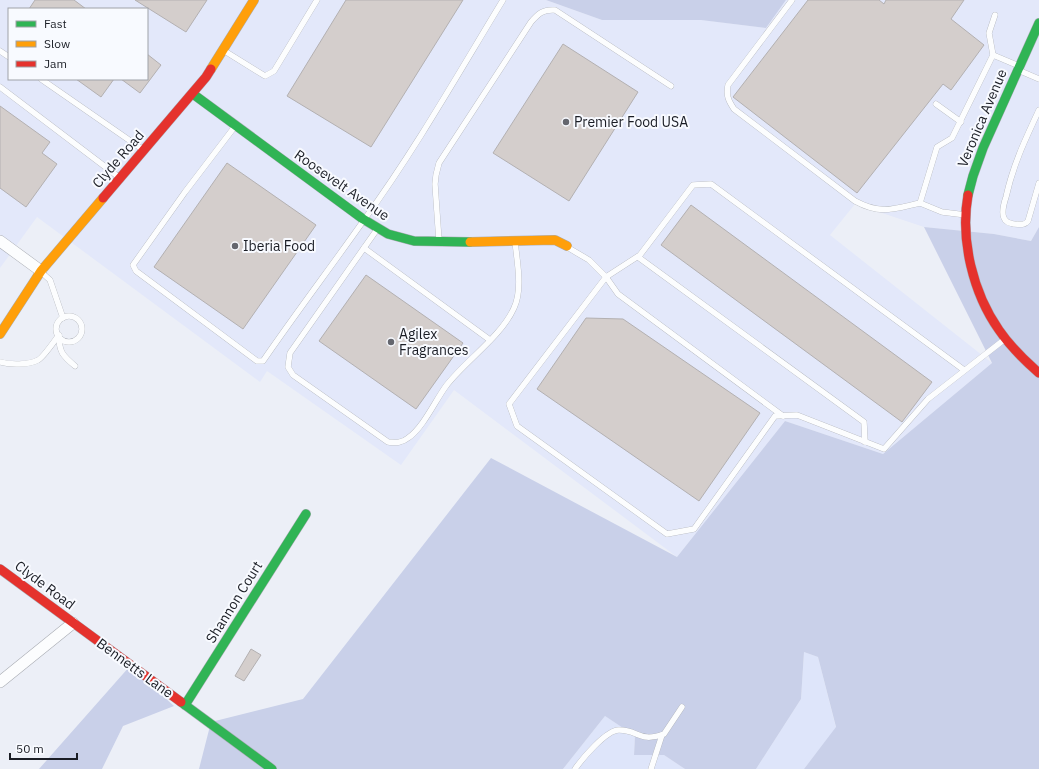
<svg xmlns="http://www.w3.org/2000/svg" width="1039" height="769" font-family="'IBM Plex Sans',sans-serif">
  <rect width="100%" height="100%" fill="#eceff7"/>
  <path fill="#e3e8fa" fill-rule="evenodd" d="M 0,0 L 546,0 L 602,20 L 702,20 L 766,28 L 786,0 L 1039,0 L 1039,227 L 1031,241 L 994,234 L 924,227 L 855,204 L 830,235 L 992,363 L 883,454 L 785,421 L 677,557 L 454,390 L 401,465 L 267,371 L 260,382 L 37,217 L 0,268 ZM 9,9 L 147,9 L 147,79 L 9,79 Z"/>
  <g fill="#dee5fa">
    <polygon points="804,652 818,657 836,728 804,769 756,769 801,699"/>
    <polygon points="605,716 635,736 634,755 664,755 685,769 563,769"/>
  </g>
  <g fill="#c9d0e9">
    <polygon points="546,0 786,0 766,28 701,20 602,20"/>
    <polygon points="924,227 994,234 1031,241 1039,227 1039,769 804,769 836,727 818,657 804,652 801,699 756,769 685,769 664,755 634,755 635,736 605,716 563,769 199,769 211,722 303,699 491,458 677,557 785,421 883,454 992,363"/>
    <polygon points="130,666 174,706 123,726 102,769 39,769"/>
  </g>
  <g fill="#d4cecc" stroke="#b3b0b1">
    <polygon points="35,0 74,0 86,9 29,9"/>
    <polygon points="135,0 207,0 186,32"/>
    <polygon points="346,0 463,0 371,147 287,96"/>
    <polygon points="808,0 879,0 884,4 886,0 964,0 951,19 984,45 951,90 943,84 857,193 733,97"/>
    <polygon points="563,44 638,92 569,201 493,153"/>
    <polygon points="147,54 161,65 140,93 121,79 147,79"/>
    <polygon points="76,79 114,79 101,97"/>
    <polygon points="0,106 50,142 42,153 57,164 26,207 0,188"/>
    <polygon points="227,163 316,225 243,329 154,267"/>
    <polygon points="691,205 932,382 902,422 661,245"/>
    <polygon points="366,275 463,343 416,409 319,341"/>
    <polygon points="586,318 623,319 760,413 699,501 537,389"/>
    <polygon points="251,649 261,655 244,681 235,676"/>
  </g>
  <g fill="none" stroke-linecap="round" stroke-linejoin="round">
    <g stroke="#a9acb3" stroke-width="6">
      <g id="lane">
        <path d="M 792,0 L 728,85 C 726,95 728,100 734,109 L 855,201 C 881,215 893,209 920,203"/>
        <polyline points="223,50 265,76 274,71 317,0"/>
        <polyline points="0,51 9,57"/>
        <polyline points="993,55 1019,66"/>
        <polyline points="1018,70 1039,79"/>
        <polyline points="41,79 142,149"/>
        <polyline points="0,87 120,178"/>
        <polyline points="936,104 961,122"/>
        <path d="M 1039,110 C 1025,140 1013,165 1006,197 C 1004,203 1001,212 1004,218 C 1006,223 1010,223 1014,224 C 1020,224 1024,226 1028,221 L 1039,183"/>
        <path d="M 236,125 L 185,192 L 133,265 L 136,271 L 257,361 L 263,361 C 296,313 331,267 364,220 C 415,150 458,74 503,0"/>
        <polyline points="966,215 942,212 920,203 937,147 952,138 993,55 989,33 995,15"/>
        <path d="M 378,228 L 290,353 L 288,367 L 293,375 L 388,442 C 396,443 402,443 408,438 C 423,428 435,401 446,386 C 465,361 501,337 514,308 C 523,289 517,262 515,241"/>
        <path d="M 439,241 L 435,184 L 436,175 L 439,163 L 531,22 C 538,14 543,9 555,10 L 671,86"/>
        <polyline points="567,247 589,260 606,277 509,404 517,426 667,534 694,529 775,416 797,415 884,449 928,399 1005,339"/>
        <polyline points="364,248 490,340"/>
        <polyline points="638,257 864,422 865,442"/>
        <polyline points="41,272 50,280 63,318"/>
        <circle cx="69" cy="329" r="13"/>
        <path d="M 59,336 C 59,352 63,356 75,366"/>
        <path d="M 0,362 C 10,365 29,365 38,360 C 43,358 55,340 59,335"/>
        <polyline points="783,416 618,294 606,277 640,255 693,185 711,184 964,370"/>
        <path d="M 575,769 C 582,759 606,730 619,730 C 639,730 639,743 664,734 L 682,707"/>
        <polyline points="651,769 662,735"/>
      </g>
    </g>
    <g stroke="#a9acb3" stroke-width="12">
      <g id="street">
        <polyline points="0,241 41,271"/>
        <polyline points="0,682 73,623"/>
      </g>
    </g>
    <g stroke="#a9acb3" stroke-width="10">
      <g id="fast">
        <polyline points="193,94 363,219 388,234 414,241 470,242"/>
        <polyline points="968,195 973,176 983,148 1039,23"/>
        <polyline points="181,702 272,769"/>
        <polyline points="185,705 306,514"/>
      </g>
    </g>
    <g stroke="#a9acb3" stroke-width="10">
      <g id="slow">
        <polyline points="211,69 254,0"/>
        <polyline points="470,242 555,240 567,246"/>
        <polyline points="0,334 41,271 103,198"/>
      </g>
    </g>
    <g stroke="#a9acb3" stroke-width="10">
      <g id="jam">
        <path d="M 968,195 C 960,240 973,293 999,330 C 1010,346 1024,360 1039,373"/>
        <polyline points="103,198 206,77 211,69"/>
        <polyline points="0,569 181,702"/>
      </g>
    </g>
    <use href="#lane" stroke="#fcfdfe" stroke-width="5.5"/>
    <use href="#street" stroke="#fcfdfe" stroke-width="11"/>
    <use href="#fast" stroke="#30b455" stroke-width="9"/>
    <use href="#slow" stroke="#ff9f0a" stroke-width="9"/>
    <use href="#jam" stroke="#e5322d" stroke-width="9"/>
  </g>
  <g fill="#64666e" stroke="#f8faff" stroke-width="1.5">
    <circle cx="566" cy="122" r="4"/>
    <circle cx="235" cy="246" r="4"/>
    <circle cx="391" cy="342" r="4"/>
  </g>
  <g text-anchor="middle" stroke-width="4" stroke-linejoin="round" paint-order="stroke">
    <g font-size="14" fill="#1a1d25" stroke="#f8faff">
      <text transform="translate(982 118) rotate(-67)" y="5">Veronica Avenue</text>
      <text transform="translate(118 159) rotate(-49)" y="5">Clyde Road</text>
      <text transform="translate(342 185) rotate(35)" y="5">Roosevelt Avenue</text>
      <text transform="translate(45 585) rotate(37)" y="5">Clyde Road</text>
      <text transform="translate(234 602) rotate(-58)" y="5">Shannon Court</text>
      <text transform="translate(135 668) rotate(36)" y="5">Bennetts Lane</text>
    </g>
    <g font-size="14" fill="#1a1d25" stroke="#f8faff" text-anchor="start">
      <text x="574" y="127">Premier Food USA</text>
      <text x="243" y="251">Iberia Food</text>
      <text x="399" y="339">Agilex<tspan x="399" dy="16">Fragrances</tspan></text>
    </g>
  </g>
  <rect x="8" y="8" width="140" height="72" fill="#f8faff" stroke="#9fa2a8"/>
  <rect x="16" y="21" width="20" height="6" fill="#30b455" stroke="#9fa2a8"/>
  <text x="44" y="28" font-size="12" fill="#1a1d25">Fast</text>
  <rect x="16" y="41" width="20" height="6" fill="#ff9f0a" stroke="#9fa2a8"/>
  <text x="44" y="48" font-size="12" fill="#1a1d25">Slow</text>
  <rect x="16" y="61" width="20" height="6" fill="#e5322d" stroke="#9fa2a8"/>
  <text x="44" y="68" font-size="12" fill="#1a1d25">Jam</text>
  <path d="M10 753v6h67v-6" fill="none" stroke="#1a1d25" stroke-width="2"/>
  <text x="16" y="753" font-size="12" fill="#1a1d25" stroke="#f8faff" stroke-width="3" paint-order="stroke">50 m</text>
</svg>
